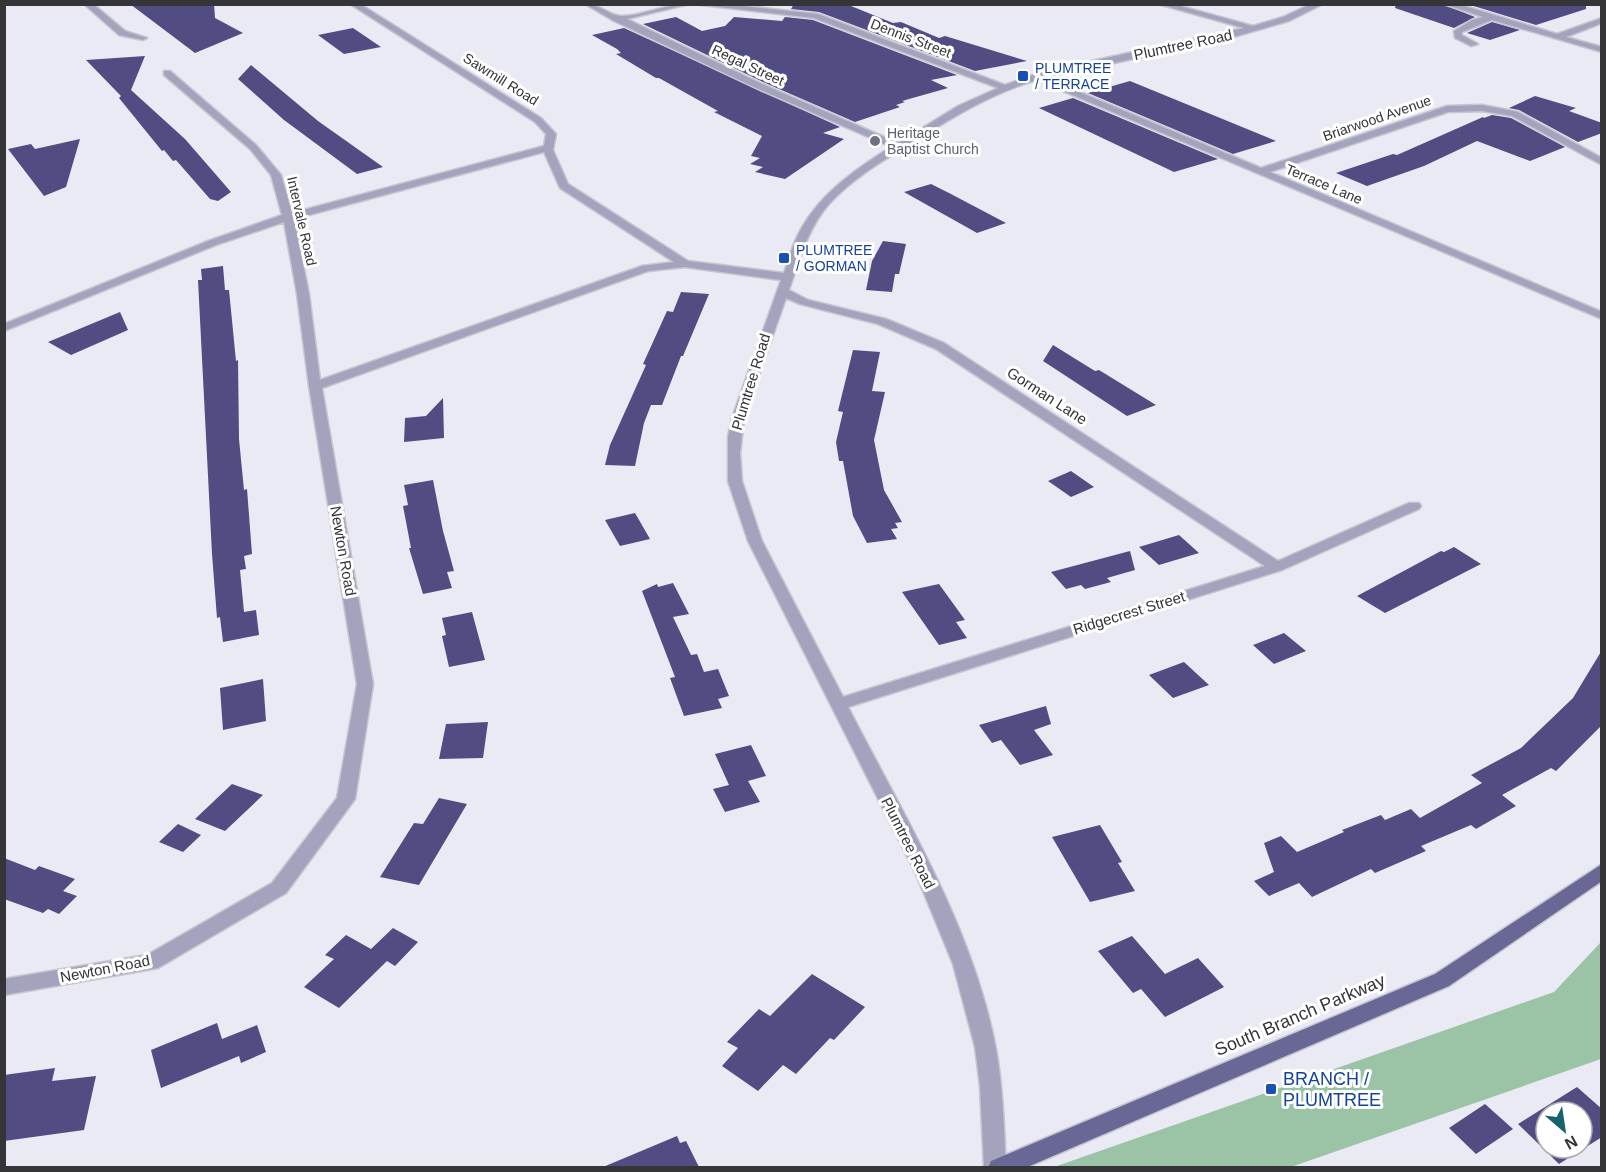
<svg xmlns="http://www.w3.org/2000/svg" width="1606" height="1172" font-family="Arial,sans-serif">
  <rect width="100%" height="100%" fill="#eaeaf5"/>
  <polygon fill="#9bc4a7" points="1601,942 1601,1059 1291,1167 1054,1167 1554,992"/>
  <g fill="#514c82" fill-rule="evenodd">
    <polygon points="130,4 214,4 215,18 243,33 195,53"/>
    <polygon points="794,4 846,4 893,23 901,22 939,38 945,36 1027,61 975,71 819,12 791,9"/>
    <polygon points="1396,4 1442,4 1475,17 1454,28 1395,8"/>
    <polygon points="1467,4 1586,4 1586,9 1536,25"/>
    <polygon points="676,17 702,31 725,26 734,17 782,21 785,17 813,20 957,75 931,80 948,88 902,101 905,102 896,105 900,107 855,122 763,82 643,24"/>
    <polygon points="1492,22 1520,30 1490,40 1467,33"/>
    <polygon points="353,28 381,47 344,54 318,35"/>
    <polygon points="624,28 840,127 823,133 844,139 785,179 755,172 763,167 750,164 760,158 751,156 762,136 714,112 718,111 659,78 656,78 616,54 621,53 617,49 592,35"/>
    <polygon points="145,56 131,90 185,139 231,192 218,201 210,199 176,160 173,161 164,150 162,151 119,98 121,96 86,60"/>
    <polygon points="251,65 318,121 383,167 357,174 284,120 238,79"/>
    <polygon points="1130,81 1276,141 1233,154 1088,93"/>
    <polygon points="1535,96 1576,108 1569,111 1602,123 1602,133 1578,142 1519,110 1509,108"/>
    <polygon points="1073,98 1218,159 1174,172 1039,108"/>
    <polygon points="1492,115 1511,118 1565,147 1530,161 1477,141 1424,166 1367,186 1336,173 1393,154 1397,155 1483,117 1484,118"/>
    <polygon points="80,139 66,187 44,196 8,149 31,144 35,149"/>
    <polygon points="931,184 949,193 1006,223 977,233 904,192"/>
    <polygon points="883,241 906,244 899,274 895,274 892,292 866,290 872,261"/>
    <polygon points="223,266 225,290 229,290 236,361 238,360 239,439 244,490 247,489 252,554 244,556 246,569 240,570 244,612 256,610 259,635 223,642 220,617 217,618 212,554 198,280 202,280 201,269"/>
    <polygon points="681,292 709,294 683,356 681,356 662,405 651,405 644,423 635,466 605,465 610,445 646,365 643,364 667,311 673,312"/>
    <polygon points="120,312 128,330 71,355 48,342"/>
    <polygon points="1053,345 1095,371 1099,370 1156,405 1127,416 1043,361"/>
    <polygon points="853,350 880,352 872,391 885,392 874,440 884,490 902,522 895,523 898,528 891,529 897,539 867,543 853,516 843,461 839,461 836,442 843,412 838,411"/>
    <polygon points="443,398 444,438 404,442 405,418 426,416"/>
    <polygon points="1071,471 1094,487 1071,497 1048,481"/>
    <polygon points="433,480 443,531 454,571 447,572 452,588 423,594 409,548 411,548 403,506 408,505 404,485"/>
    <polygon points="635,513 650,539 620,546 605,520"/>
    <polygon points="1179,535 1199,553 1159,565 1139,547"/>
    <polygon points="1454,547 1481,564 1385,613 1357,596 1441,551 1444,552"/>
    <polygon points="1130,551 1135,570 1107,578 1111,582 1085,589 1081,585 1066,589 1051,572"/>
    <polygon points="673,583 689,614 673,617 691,655 697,654 704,672 718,669 729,696 718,699 722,708 684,716 670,678 675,677 642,591 657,584 658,587"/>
    <polygon points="939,584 965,620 956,622 967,638 939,645 902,592"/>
    <polygon points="472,612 485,660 449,667 442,636 446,635 442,618"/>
    <polygon points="1284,633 1306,651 1274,664 1253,645"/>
    <polygon points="1602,650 1602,725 1556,771 1551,768 1502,795 1516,806 1476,829 1471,825 1421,846 1426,851 1375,873 1371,869 1312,897 1299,883 1269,896 1254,881 1274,872 1264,843 1281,836 1297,852 1344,832 1342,830 1381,815 1385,820 1411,809 1420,818 1482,783 1471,775 1521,748 1573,698"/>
    <polygon points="1184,662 1209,685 1173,698 1149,675"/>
    <polygon points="263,679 266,721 223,730 220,688"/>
    <polygon points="1046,706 1051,724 1034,730 1053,755 1020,765 1001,740 992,743 979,725"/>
    <polygon points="488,722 483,758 439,759 446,724"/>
    <polygon points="751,745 766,776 748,781 760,802 725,812 713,789 729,785 715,754"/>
    <polygon points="232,784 263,795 225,831 195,819"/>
    <polygon points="439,798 467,804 419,885 380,877 414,823 423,824"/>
    <polygon points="178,824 201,835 183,852 159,842"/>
    <polygon points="1100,825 1122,862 1118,863 1135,891 1090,902 1052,837"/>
    <polygon points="4,858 35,870 39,866 75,879 63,891 77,896 59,914 48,909 43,913 4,899"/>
    <polygon points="393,928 418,942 395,966 387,961 339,1008 304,987 334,959 325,955 346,935 371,949"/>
    <polygon points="1132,936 1165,974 1198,958 1224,987 1165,1017 1141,989 1133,993 1098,951"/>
    <polygon points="812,974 865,1007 834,1040 830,1038 796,1074 783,1065 758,1091 722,1066 738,1048 727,1042 759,1009 770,1016"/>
    <polygon points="217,1023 222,1039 257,1025 266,1052 241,1063 239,1056 161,1088 151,1050"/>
    <polygon points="55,1068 52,1081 96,1076 84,1130 4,1141 4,1075"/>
    <path d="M 1577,1087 L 1602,1109 L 1602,1137 L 1559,1164 L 1518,1124 ZM 1546,1112 L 1582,1112 L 1582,1148 L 1546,1148 Z"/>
    <polygon points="1485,1104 1513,1129 1476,1154 1449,1128"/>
    <polygon points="677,1136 680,1143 686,1141 699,1167 603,1167"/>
  </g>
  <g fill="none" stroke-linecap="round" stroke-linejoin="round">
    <g stroke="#c6c6cf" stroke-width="3">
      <g id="minor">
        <polygon points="84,4 93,4 125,31 147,38 143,40 119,35"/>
        <path d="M 350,4 L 360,4 L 541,118 L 556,134 L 553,150 L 568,184 L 688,261 L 784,273 C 788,262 791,250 796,239 C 815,197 854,170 891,147 L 756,88 L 614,21 L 585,4 C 600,4 610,16 622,16 C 642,16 665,4 689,4 L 627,19 L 762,84 L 898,143 L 958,106 L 998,88 L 814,18 L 694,4 L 726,4 L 818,14 L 1005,85 L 1033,75 L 1078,64 L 1244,28 L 1158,4 L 1173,4 L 1253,26 L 1283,17 L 1311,4 L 1323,4 L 1289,21 L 1237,36 L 1046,78 L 1261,168 L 1447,106 L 1482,105 L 1518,112 L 1602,158 L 1602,165 L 1512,116 L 1482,111 L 1448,112 L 1270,172 L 1602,312 L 1602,319 L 1037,80 C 991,93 950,119 910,144 C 882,161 852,179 829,204 C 808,228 799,261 789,290 L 808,300 L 886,319 L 944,343 L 1278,561 L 1409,503 L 1419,503 L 1421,506 L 1419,509 L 1282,570 L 848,707 C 904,816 973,927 996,1049 C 1003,1088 1004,1128 1006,1168 L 984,1168 L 980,1086 L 975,1047 L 953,964 L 916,874 L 748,541 L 728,481 L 728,437 L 732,418 L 781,280 L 685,267 L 648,271 L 322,388 L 373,684 L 355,799 L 286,893 L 158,968 L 4,995 L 4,979 L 147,955 L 272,883 L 337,798 L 357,684 L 309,386 L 297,294 L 284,222 L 216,245 L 4,331 L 4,324 L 208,241 L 282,215 L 271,175 L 250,149 L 164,75 L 164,71 L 170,71 L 256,145 L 281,175 L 292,213 L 544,146 L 546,134 L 535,122 ZM 544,152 L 560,188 L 674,262 L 642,266 L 320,380 L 309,294 L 294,219 ZM 786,298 L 800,304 L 878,324 L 936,349 L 1265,566 L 843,697 L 762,541 L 742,481 L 740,453 L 744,418 Z"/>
        <polygon points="1444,4 1458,4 1557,34 1602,18 1602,23 1566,37 1602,47 1602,52 1492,20 1462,32 1462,35 1478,44 1471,46 1455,38 1454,31 1472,20 1483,17"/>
      </g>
    </g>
    <g stroke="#c6c6cf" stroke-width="3">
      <polygon id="major" points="1602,864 1602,881 1449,986 1025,1168 988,1168 991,1161 1435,974"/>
    </g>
    <use href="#minor" fill="#a3a3be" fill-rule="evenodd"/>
    <use href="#major" fill="#686796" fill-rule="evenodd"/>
  </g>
  <g fill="#1a4fb4" stroke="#fff" stroke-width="2">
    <rect x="1017" y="70" width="12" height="12" rx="3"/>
    <rect x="778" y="252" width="12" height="12" rx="3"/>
    <rect x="1265" y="1083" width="12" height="12" rx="3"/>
  </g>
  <circle fill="#6b7280" stroke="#fff" stroke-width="2" cx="875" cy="141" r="6"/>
  <g text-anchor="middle" stroke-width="6" stroke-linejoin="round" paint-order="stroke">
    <g font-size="14" fill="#343439" stroke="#fff">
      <text transform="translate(911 38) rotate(21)" y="5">Dennis Street</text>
      <text transform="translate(748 65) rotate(25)" y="5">Regal Street</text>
      <text transform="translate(501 79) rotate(32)" y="5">Sawmill Road</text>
      <text transform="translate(1377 118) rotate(-19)" y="5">Briarwood Avenue</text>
      <text transform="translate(1324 184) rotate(23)" y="5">Terrace Lane</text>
      <text transform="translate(302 221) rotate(77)" y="5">Intervale Road</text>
    </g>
    <g font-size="14" fill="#164399" stroke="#fff" text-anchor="start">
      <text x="1035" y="73">PLUMTREE<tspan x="1035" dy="16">/ TERRACE</tspan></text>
      <text x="796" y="255">PLUMTREE<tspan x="796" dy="16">/ GORMAN</tspan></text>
    </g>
    <g font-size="14" fill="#5b616d" stroke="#fff" text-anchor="start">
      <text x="887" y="138">Heritage<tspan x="887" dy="16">Baptist Church</tspan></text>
    </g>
    <g font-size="15" fill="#343439" stroke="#fff">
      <text transform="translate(1183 45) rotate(-12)" y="5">Plumtree Road</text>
      <text transform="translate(751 382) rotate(-73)" y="5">Plumtree Road</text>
      <text transform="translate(1047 396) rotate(33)" y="5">Gorman Lane</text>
      <text transform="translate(343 551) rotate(80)" y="5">Newton Road</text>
      <text transform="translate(1129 613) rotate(-17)" y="5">Ridgecrest Street</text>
      <text transform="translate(908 843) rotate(63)" y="5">Plumtree Road</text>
      <text transform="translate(105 969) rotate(-11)" y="5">Newton Road</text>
    </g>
    <g font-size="18" fill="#343439" stroke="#fff">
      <text transform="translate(1300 1015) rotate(-23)" y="6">South Branch Parkway</text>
    </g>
    <g font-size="18" fill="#164399" stroke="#fff" text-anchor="start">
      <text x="1283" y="1085">BRANCH /<tspan x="1283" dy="21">PLUMTREE</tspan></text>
    </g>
  </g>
  <rect width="1606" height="1172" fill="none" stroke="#343439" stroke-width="12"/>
  <g transform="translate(1564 1130) rotate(151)"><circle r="28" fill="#ffffff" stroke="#aeaeb0" stroke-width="1.5"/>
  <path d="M0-4.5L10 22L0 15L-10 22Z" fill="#16636d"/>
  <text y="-9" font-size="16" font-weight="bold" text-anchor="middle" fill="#343439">N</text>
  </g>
</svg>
